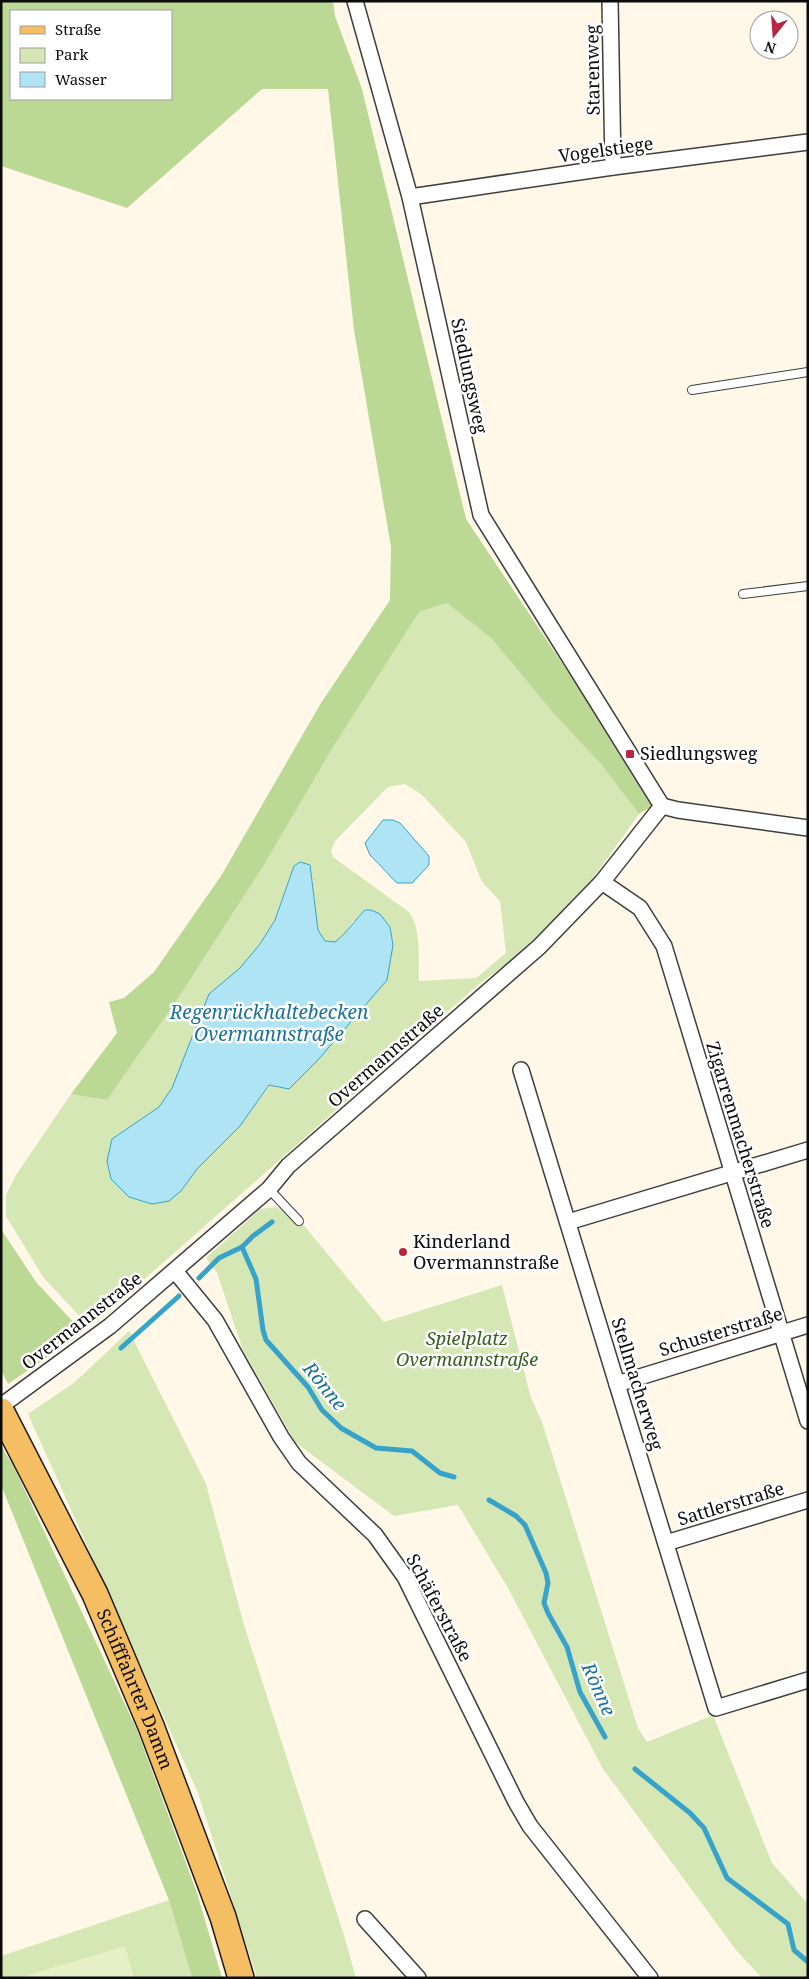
<svg xmlns="http://www.w3.org/2000/svg" width="809" height="1979" font-family="'Noto Serif',serif">
  <rect width="100%" height="100%" fill="#fff8e9"/>
  <g fill="#d5e7b4" fill-rule="evenodd">
    <path d="M 447,603 L 492,639 L 554,714 L 600,763 L 639,814 L 589,884 L 518,956 L 479,984 L 97,1321 L 83,1320 L 43,1277 L 6,1216 L 6,1195 L 16,1175 L 71,1094 L 107,1100 L 177,1000 L 264,865 L 332,749 L 419,612 ZM 405,784 L 422,795 L 466,842 L 482,882 L 500,901 L 506,953 L 476,978 L 419,981 C 418,960 422,931 409,912 L 333,857 L 331,851 L 335,841 L 388,787 ZM 300,862 L 312,878 L 318,930 L 325,941 L 335,942 L 346,933 L 353,921 L 380,914 L 390,927 L 393,945 L 270,1085 L 240,1126 L 197,1169 L 181,1191 L 112,1139 L 159,1107 L 172,1088 L 240,968 L 260,944 L 275,920 L 294,866 Z"/>
    <polygon points="277,1207 301,1222 384,1322 502,1285 531,1398 542,1422 638,1728 647,1742 713,1715 772,1863 808,1904 808,1978 762,1978 736,1950 603,1769 509,1590 458,1505 394,1516 295,1442 243,1350 217,1273 206,1258 260,1209"/>
    <polygon points="129,1331 206,1484 244,1625 343,1932 356,1978 257,1978 198,1793 28,1414 75,1382"/>
    <polygon points="169,1900 192,1978 1,1978 1,1956"/>
  </g>
  <g fill="#bbd894" fill-rule="evenodd">
    <path d="M 1,1 L 333,1 L 335,16 L 362,89 L 466,519 L 656,804 L 639,814 L 600,763 L 554,714 L 492,639 L 447,603 L 419,612 L 332,749 L 264,865 L 177,1000 L 107,1100 L 71,1094 L 117,1033 L 109,1002 L 124,998 L 154,972 L 221,876 L 321,703 L 390,600 L 391,547 L 354,330 L 328,89 L 262,89 L 127,208 L 1,166 ZM 11,11 L 171,11 L 171,99 L 11,99 Z"/>
    <polygon points="1,1229 36,1282 77,1326 75,1338 8,1384 1,1370"/>
    <polygon points="1,1446 14,1467 137,1730 197,1893 222,1978 192,1978 169,1900 1,1485"/>
  </g>
  <polygon fill="#e6efc6" points="125,1946 134,1978 19,1978"/>
  <g fill="#afe4f4" stroke="#38a3ca">
    <polygon points="383,820 393,820 400,823 429,856 429,865 412,883 397,883 370,855 365,843"/>
    <path d="M 300,862 L 310,865 L 318,930 L 325,941 L 335,942 C 347,933 354,921 365,910 L 371,910 L 380,914 L 390,927 L 393,945 L 387,980 L 317,1061 L 289,1089 L 269,1085 L 240,1126 L 197,1169 L 181,1191 L 169,1201 L 152,1204 L 129,1197 L 111,1179 L 107,1161 L 112,1139 L 159,1107 L 172,1088 L 209,994 L 240,968 L 260,944 L 275,920 L 294,866 Z"/>
  </g>
  <g fill="none" stroke-linecap="round" stroke-linejoin="round">
    <g stroke="#38a3ca" stroke-width="5">
      <polyline points="242,1247 256,1279 263,1330 266,1340 308,1387 322,1410 341,1428 376,1448 412,1451 440,1473 454,1477"/>
      <polyline points="199,1278 219,1258 242,1247 253,1236 272,1222"/>
      <polyline points="121,1348 179,1296"/>
      <polyline points="489,1500 516,1516 525,1525 546,1573 548,1583 544,1603 548,1613 567,1647 580,1692 605,1737"/>
      <polyline points="635,1769 690,1813 704,1828 727,1878 788,1924 794,1950 808,1962"/>
    </g>
    <g stroke="#3e3e3e" stroke-width="10">
      <g id="service">
        <polyline points="692,390 808,372"/>
        <polyline points="743,594 808,586"/>
        <polyline points="269,1189 299,1221"/>
      </g>
    </g>
    <g stroke="#3e3e3e" stroke-width="18">
      <g id="minor">
        <polyline points="355,1 410,197 481,515 662,806"/>
        <polyline points="610,1 613,167"/>
        <polyline points="410,197 613,167 808,142"/>
        <polyline points="662,806 678,810 808,828"/>
        <polyline points="602,882 640,908 664,946 808,1421"/>
        <polyline points="521,1070 716,1708 808,1680"/>
        <polyline points="568,1222 808,1150"/>
        <polyline points="175,1271 215,1320 281,1437 299,1463 375,1535 405,1577 516,1802 530,1826 650,1978"/>
        <polyline points="617,1384 808,1325"/>
        <polyline points="1,1406 110,1326 269,1189 288,1166 539,947 602,882 662,806"/>
        <polyline points="666,1543 808,1500"/>
        <polyline points="365,1919 418,1978"/>
      </g>
    </g>
    <g stroke="#1c1c1c" stroke-width="28">
      <g id="primary">
        <path id="s1" d="M 1,1411 L 95,1594 L 151,1726 L 223,1917 L 241,1978"/>
      </g>
    </g>
    <use href="#service" stroke="#fff" stroke-width="8"/>
    <use href="#minor" stroke="#fff" stroke-width="15"/>
    <use href="#primary" stroke="#f6be62" stroke-width="25"/>
  </g>
  <g fill="#b72740" stroke="#fff" stroke-width="2">
    <rect x="625" y="749" width="10" height="10" rx="2.5"/>
    <circle cx="403" cy="1252" r="5"/>
  </g>
  <g text-anchor="middle" stroke-width="5" stroke-linejoin="round" paint-order="stroke">
    <g font-size="18" fill="#0b0b0b" stroke="#fff">
      <text transform="translate(593 70) rotate(-91)" y="6">Starenweg</text>
      <text transform="translate(606 150) rotate(-8)" y="6">Vogelstiege</text>
      <text transform="translate(469 376) rotate(78)" y="6">Siedlungsweg</text>
      <text transform="translate(386 1056) rotate(-41)" y="6">Overmannstraße</text>
      <text transform="translate(740 1135) rotate(73)" y="6">Zigarrenmacherstraße</text>
      <text transform="translate(82 1321) rotate(-38)" y="6">Overmannstraße</text>
      <text transform="translate(721 1332) rotate(-17)" y="6">Schusterstraße</text>
      <text transform="translate(637 1384) rotate(73)" y="6">Stellmacherweg</text>
      <text transform="translate(731 1504) rotate(-17)" y="6">Sattlerstraße</text>
      <text transform="translate(439 1608) rotate(62)" y="6">Schäferstraße</text>
      <text dy="6" stroke="none"><textPath href="#s1" startOffset="309">Schifffahrter Damm</textPath></text>
    </g>
    <g font-size="18" fill="#0b0b0b" stroke="#fff" text-anchor="start">
      <text x="640" y="760">Siedlungsweg</text>
      <text x="413" y="1248">Kinderland<tspan x="413" dy="21">Overmannstraße</tspan></text>
    </g>
    <g font-size="18" font-style="italic" fill="#34601d" stroke="#fff">
      <text x="467" y="1345">Spielplatz<tspan x="467" dy="21">Overmannstraße</tspan></text>
    </g>
    <g font-size="19" font-style="italic" fill="#187199" stroke="#fff">
      <text x="269" y="1019">Regenrückhaltebecken<tspan x="269" dy="22">Overmannstraße</tspan></text>
      <text transform="translate(325 1386) rotate(51)" y="7">Rönne</text>
      <text transform="translate(599 1689) rotate(66)" y="7">Rönne</text>
    </g>
  </g>
  <rect width="809" height="1979" fill="none" stroke="#0b0b0b" stroke-width="5"/>
  <rect x="10" y="10" width="162" height="90" fill="#ffffff" stroke="#9d9d9d"/>
  <rect x="20" y="26" width="25" height="8" fill="#f6be62" stroke="#9d9d9d"/>
  <text x="55" y="35" font-size="15" fill="#0b0b0b">Straße</text>
  <rect x="20" y="48" width="25" height="15" fill="#d5e7b4" stroke="#9d9d9d"/>
  <text x="55" y="60" font-size="15" fill="#0b0b0b">Park</text>
  <rect x="20" y="72" width="25" height="15" fill="#afe4f4" stroke="#9d9d9d"/>
  <text x="55" y="85" font-size="15" fill="#0b0b0b">Wasser</text>
  <g transform="translate(774 35) rotate(197)"><circle r="24" fill="#ffffff" stroke="#9d9d9d"/>
  <path d="M0-4L9 19L0 12L-9 19Z" fill="#b72740"/>
  <text y="-8" font-size="14" font-weight="bold" text-anchor="middle" fill="#0b0b0b">N</text>
  </g>
</svg>
